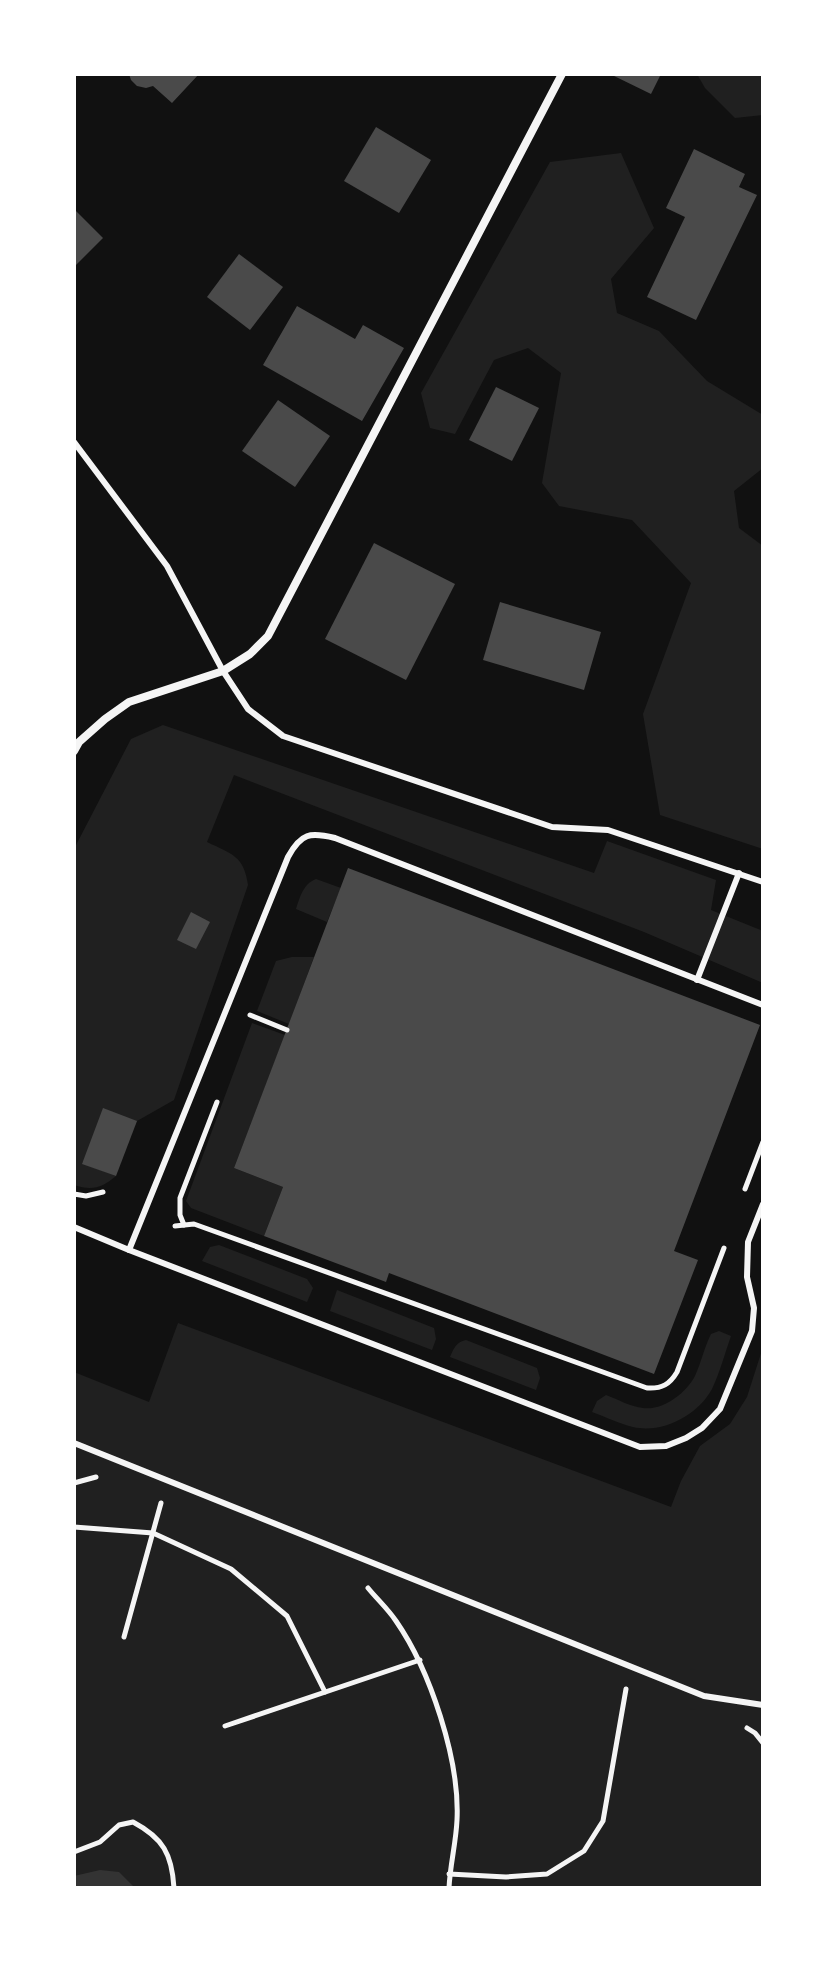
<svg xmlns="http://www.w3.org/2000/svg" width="837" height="1962" font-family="Manrope,sans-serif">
  <rect width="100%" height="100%" fill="#111"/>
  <g fill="#202020">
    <polygon points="697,74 763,74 763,115 735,118 705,88"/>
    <polygon points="621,153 654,228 611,279 617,313 659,331 707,381 763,415 763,468 734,491 739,528 763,546 763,849 660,815 643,714 691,583 632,520 559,506 542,483 561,373 528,348 494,360 455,434 430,428 421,393 550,162"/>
    <path d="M 163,725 L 594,873 L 607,841 L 716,880 L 711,910 L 763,931 L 763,983 L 644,932 L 234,775 L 207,842 C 232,854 244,856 248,885 L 174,1100 L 137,1121 L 82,1163 L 116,1176 C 102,1188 92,1191 74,1185 L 74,849 L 131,739 Z"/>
    <path d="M 316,879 L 341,888 L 327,922 L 296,909 C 300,897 303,884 316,879 Z"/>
    <polygon points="292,957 314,957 289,1024 257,1011 276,961"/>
    <polygon points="252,1023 285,1035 234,1168 283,1187 264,1236 191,1208 186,1201"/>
    <polygon points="219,1245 307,1279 313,1288 307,1302 202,1261 210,1247"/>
    <polygon points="337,1290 434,1328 436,1339 432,1350 330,1311"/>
    <polygon points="178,1323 671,1507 681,1481 700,1446 730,1424 747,1397 763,1347 763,1888 74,1888 74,1372 149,1402"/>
    <path d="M 719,1331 L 731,1336 C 725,1353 720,1372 712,1389 C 698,1415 663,1434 633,1427 C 620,1424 606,1417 592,1412 L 597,1401 L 606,1395 C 617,1399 631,1407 643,1408 C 663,1411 686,1393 695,1376 C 701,1363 704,1348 711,1334 Z"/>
    <path d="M 466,1340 L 537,1368 L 540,1378 L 536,1390 L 450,1357 C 454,1348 456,1342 466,1340 Z"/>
  </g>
  <polygon fill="#333" points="100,1870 119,1872 135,1888 74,1888 74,1876"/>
  <g fill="#4a4a4a">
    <polygon points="129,74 199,74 172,103 153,86 146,88 137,86 131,80"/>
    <polygon points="610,74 661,74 651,94"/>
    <polygon points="376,127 431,160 399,213 344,181"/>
    <polygon points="694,149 745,174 739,187 757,195 696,320 647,297 685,217 666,208"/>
    <polygon points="74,209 103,238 74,267"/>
    <polygon points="239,254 283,287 250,330 207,297"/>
    <polygon points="297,306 355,339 363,325 404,348 362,421 263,365"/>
    <polygon points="496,387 539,408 512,461 469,440"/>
    <polygon points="278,400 330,436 295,487 242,451"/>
    <polygon points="374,543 455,584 406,680 325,639"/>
    <polygon points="500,602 601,632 584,690 483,660"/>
    <polygon points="348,868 760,1025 674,1251 698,1260 654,1374 389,1273 386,1282 264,1236 283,1187 234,1168"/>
    <polygon points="191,912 210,922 196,949 177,940"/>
    <polygon points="103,1108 137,1121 116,1176 82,1164"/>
  </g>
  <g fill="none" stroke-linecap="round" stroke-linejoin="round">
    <g stroke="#f5f5f5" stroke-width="5">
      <polyline points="250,1015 287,1030"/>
      <polyline points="745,1189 763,1142"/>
      <polyline points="74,1194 86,1196 103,1192"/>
      <polyline points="184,1225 180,1215 180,1198 217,1102"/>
      <path d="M 175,1226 L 194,1224 L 647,1388 C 662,1389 670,1384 677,1372 L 724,1248"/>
      <polyline points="74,1483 96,1477"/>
      <polyline points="74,1527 153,1533 231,1569 287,1616 325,1692"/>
      <path d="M 368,1588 C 377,1599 388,1609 396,1621 C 430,1670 460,1760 457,1820 C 456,1843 450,1865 449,1888"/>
      <polyline points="124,1637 161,1503"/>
      <polyline points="225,1726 420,1660"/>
      <polyline points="747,1728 755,1733 763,1743"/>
      <path d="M 74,1852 L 100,1842 L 119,1825 L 133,1822 C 163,1838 172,1854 174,1888"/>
      <polyline points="449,1874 506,1877 547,1874 584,1851 603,1821 626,1689"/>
    </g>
    <g stroke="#f5f5f5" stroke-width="6">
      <polyline points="74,442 167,566 223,671 248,709 283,736 552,827 608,830 763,882"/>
      <polyline points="697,980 739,873"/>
      <polyline points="74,1227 129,1250 640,1447 666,1446 686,1438 702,1428 720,1409 752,1331 754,1308 747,1277 748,1242 763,1204"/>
      <path d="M 129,1250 L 288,857 C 301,833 310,832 335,838 L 763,1005"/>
      <polyline points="74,1443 704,1696 763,1705"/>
    </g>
    <polyline stroke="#f5f5f5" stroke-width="8" points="74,751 79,742 105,719 129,702 223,671 250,654 268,636 562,74"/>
  </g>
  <rect width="837" height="1962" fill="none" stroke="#ffffff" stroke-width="152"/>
</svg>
